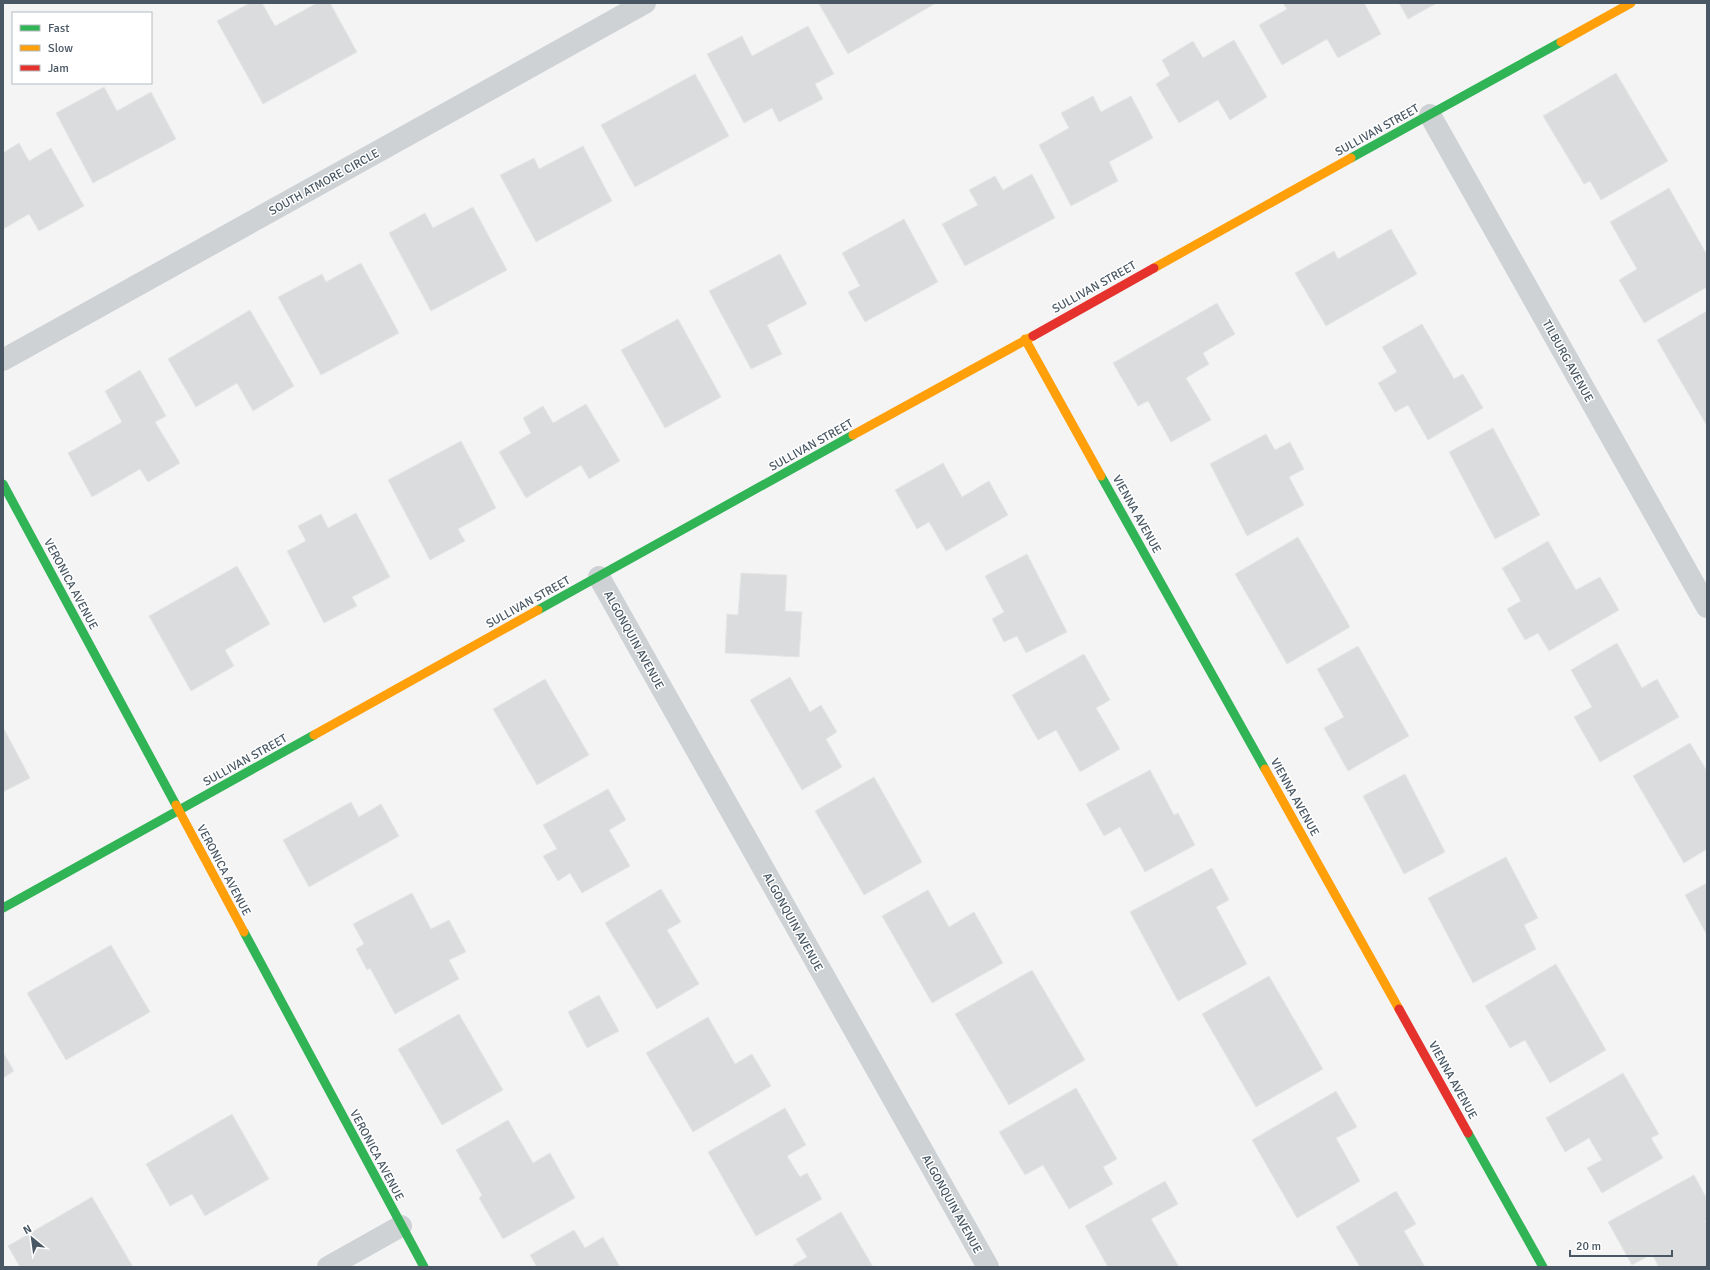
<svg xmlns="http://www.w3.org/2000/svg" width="1710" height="1270" font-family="Signika,sans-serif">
  <rect width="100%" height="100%" fill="#f4f4f4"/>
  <g fill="#dbdcde" stroke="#e5e6e6">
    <polygon points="250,3 262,3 275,26 317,3 330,3 357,52 263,104 217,21"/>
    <polygon points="821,3 936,3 848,54 819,4"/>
    <polygon points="1283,3 1364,3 1381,34 1338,58 1327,39 1282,65 1259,25 1287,9"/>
    <polygon points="1399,3 1437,3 1408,19"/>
    <polygon points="808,26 834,74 815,84 823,99 779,122 772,108 744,123 707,54 742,36 752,56"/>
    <polygon points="1234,40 1267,97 1230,120 1218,100 1179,123 1156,84 1170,75 1162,60 1193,41 1203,58"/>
    <polygon points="1616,73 1668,161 1601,200 1590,181 1584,184 1543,116"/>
    <polygon points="695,74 729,136 635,187 601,125"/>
    <polygon points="104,87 117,111 151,92 176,139 93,183 56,113"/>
    <polygon points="1093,96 1101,112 1131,96 1153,138 1109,162 1118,181 1071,206 1039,145 1069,128 1061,113"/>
    <polygon points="19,143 29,161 51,148 84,206 39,231 29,214 3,229 3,153"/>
    <polygon points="583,146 612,201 536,242 500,175 534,158 539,169"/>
    <polygon points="1032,174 1055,218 965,266 942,224 978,205 969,190 995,176 1003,190"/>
    <polygon points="1669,188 1707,255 1707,287 1644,323 1619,280 1637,269 1610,222"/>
    <polygon points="473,207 507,270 431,311 389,233 425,213 433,228"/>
    <polygon points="904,219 938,282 865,322 848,292 860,286 842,253"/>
    <polygon points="1391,229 1417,274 1326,326 1295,273 1334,251 1338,259"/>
    <polygon points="780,254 807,304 767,325 782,354 751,369 709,291"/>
    <polygon points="361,263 399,333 321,375 278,297 322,274 326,282"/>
    <polygon points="1217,303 1235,334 1203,353 1209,364 1186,378 1211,420 1171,442 1148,401 1138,406 1113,363"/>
    <polygon points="250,310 294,386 253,411 237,383 196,407 168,359"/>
    <polygon points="1707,311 1707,426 1657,340"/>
    <polygon points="678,319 721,397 665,428 621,350"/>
    <polygon points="1422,324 1454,379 1463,374 1483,408 1428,440 1408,405 1395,412 1378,383 1397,372 1382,347"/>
    <polygon points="140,370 166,416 155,422 180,463 148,482 140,469 92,497 68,453 122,422 105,391"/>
    <polygon points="586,404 620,461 589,479 581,465 526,498 499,452 531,433 523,418 543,406 553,423"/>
    <polygon points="1493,428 1540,515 1495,539 1449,452"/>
    <polygon points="1266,434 1275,450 1290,442 1304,469 1289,477 1304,505 1247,536 1210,464"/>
    <polygon points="461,441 496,508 458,529 465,541 430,560 388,480"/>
    <polygon points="943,463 962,497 989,481 1008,515 946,551 929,522 917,529 895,490"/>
    <polygon points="356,513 390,577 352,597 357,606 324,623 287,551 306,541 298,526 321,514 328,528"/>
    <polygon points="1298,537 1350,627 1287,664 1235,574"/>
    <polygon points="1548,541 1576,590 1600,577 1619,610 1549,651 1538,633 1525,640 1507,609 1521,601 1502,568"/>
    <polygon points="1027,554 1067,632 1026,653 1017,636 1004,642 992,619 1004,612 985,576"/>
    <polygon points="237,566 270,624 225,650 234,666 191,691 149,616"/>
    <polygon points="741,573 787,575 785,611 802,612 799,657 725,653 727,614 738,615"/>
    <polygon points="1617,643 1642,688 1657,679 1679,717 1600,762 1574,717 1592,707 1571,670"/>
    <polygon points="1358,646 1409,736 1348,771 1324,728 1344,717 1317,669"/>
    <polygon points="1084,654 1110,700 1096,708 1120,749 1080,772 1056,730 1038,740 1012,695"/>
    <polygon points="790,677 810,712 821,705 837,732 826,739 842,767 802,790 750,700"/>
    <polygon points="545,679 589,755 537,785 493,709"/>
    <polygon points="3,727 30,778 3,792"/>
    <polygon points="1690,743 1707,771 1707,849 1684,863 1633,776"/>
    <polygon points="1150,770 1174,815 1178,813 1195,845 1145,872 1120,827 1104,836 1086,804"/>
    <polygon points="1405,774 1445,852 1404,874 1363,796"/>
    <polygon points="874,777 922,862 864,895 815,811"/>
    <polygon points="608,789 626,820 609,830 630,866 582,893 570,873 558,881 543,856 557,849 543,825"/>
    <polygon points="351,802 359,817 381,804 399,836 309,887 283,840"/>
    <polygon points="1506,857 1538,918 1524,925 1536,949 1473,983 1428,898"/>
    <polygon points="1212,868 1229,900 1216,907 1247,964 1178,1001 1130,912"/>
    <polygon points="1707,883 1707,935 1685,895"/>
    <polygon points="661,889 681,922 667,930 699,984 657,1009 605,923"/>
    <polygon points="928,890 949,927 974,912 1003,963 932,1003 882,916"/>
    <polygon points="412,893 431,929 449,920 466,952 449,960 459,979 395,1014 370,968 367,970 356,949 364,944 353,924"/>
    <polygon points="111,945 150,1012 66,1060 27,993"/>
    <polygon points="1556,964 1606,1050 1550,1083 1525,1040 1510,1048 1485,1006"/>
    <polygon points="1032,970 1085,1060 1009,1105 955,1014"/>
    <polygon points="1269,976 1323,1069 1256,1107 1202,1014"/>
    <polygon points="599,995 619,1031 587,1048 568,1012"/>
    <polygon points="459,1014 503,1090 442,1125 398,1049"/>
    <polygon points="708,1017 735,1064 752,1054 771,1086 693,1132 646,1053"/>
    <polygon points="3,1052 14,1071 3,1078"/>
    <polygon points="1623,1073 1659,1134 1651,1138 1663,1158 1602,1193 1587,1168 1602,1160 1589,1138 1565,1152 1546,1118"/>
    <polygon points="1076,1088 1117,1159 1103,1167 1113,1184 1069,1209 1043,1165 1025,1175 999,1132"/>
    <polygon points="1336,1091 1357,1127 1336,1138 1360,1181 1297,1218 1252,1140"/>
    <polygon points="785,1108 806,1145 787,1156 800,1177 807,1173 822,1199 756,1236 708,1152"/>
    <polygon points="232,1114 269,1179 205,1216 192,1194 170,1206 146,1164"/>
    <polygon points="508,1120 533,1163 550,1153 575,1198 503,1239 479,1198 482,1195 456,1150"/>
    <polygon points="1694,1175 1707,1199 1707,1220 1705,1221 1707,1224 1707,1267 1659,1267 1652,1254 1632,1265 1608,1222"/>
    <polygon points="1165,1181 1178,1204 1151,1219 1179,1267 1108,1267 1085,1226"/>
    <polygon points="1396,1191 1416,1224 1404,1231 1425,1267 1360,1267 1336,1227"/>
    <polygon points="92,1197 133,1267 20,1267 8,1246"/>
    <polygon points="841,1212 873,1267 794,1267 793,1265 807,1257 796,1239"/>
    <polygon points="574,1230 585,1248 603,1237 620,1267 537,1267 530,1255"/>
  </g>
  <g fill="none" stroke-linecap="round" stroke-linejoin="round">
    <g stroke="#cfd2d5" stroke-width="22">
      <polyline points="1430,115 1707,607"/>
      <polyline points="3,360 645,3"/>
      <polyline points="599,577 988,1267"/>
      <polyline points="328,1267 401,1226"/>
    </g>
    <g stroke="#30b455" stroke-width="9">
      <polyline points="1351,158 1561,42"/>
      <polyline points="1101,476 1265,769"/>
      <polyline points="3,484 176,805"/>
      <polyline points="538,610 853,435"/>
      <polyline points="3,908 314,735"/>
      <polyline points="244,932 424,1267"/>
      <polyline points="1468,1133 1543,1267"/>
    </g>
    <g stroke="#ff9f0a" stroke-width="9">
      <polyline points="1561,42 1631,3"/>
      <polyline points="1154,268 1351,158"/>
      <polyline points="1025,339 1101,476"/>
      <polyline points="853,435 1033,336"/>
      <polyline points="314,735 538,610"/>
      <polyline points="1265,769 1399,1009"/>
      <polyline points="176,805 244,932"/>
    </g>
    <g stroke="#e5322d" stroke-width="9">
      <polyline points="1033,336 1154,268"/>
      <polyline points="1399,1009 1468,1133"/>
    </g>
  </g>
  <g text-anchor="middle" stroke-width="3" stroke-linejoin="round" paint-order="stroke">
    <g font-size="12" fill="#485763" stroke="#fff">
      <text transform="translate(1377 130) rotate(-29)" y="4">SULLIVAN STREET</text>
      <text transform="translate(324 182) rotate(-29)" y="4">SOUTH ATMORE CIRCLE</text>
      <text transform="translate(1094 287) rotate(-29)" y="4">SULLIVAN STREET</text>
      <text transform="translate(1568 361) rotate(61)" y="4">TILBURG AVENUE</text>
      <text transform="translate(811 445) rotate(-29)" y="4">SULLIVAN STREET</text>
      <text transform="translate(1137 514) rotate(61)" y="4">VIENNA AVENUE</text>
      <text transform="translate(71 584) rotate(62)" y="4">VERONICA AVENUE</text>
      <text transform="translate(528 602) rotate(-29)" y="4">SULLIVAN STREET</text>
      <text transform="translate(634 640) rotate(61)" y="4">ALGONQUIN AVENUE</text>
      <text transform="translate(245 760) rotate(-29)" y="4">SULLIVAN STREET</text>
      <text transform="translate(1295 797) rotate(61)" y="4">VIENNA AVENUE</text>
      <text transform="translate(224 870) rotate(62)" y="4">VERONICA AVENUE</text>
      <text transform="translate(793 922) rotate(61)" y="4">ALGONQUIN AVENUE</text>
      <text transform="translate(1453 1080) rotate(61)" y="4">VIENNA AVENUE</text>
      <text transform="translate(377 1155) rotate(62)" y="4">VERONICA AVENUE</text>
      <text transform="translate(952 1204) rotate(61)" y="4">ALGONQUIN AVENUE</text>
    </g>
  </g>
  <rect width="1710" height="1270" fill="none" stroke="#485763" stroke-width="8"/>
  <rect x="12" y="12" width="140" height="72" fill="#ffffff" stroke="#b6bcc1"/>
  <rect x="20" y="25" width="20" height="6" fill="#30b455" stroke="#b6bcc1"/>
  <text x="48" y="32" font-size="12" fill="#485763">Fast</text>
  <rect x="20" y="45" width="20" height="6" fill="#ff9f0a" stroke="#b6bcc1"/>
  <text x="48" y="52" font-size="12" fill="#485763">Slow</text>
  <rect x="20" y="65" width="20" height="6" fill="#e5322d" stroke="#b6bcc1"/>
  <text x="48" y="72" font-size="12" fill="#485763">Jam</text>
  <g transform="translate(32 1238) rotate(331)" stroke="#ffffff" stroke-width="3" paint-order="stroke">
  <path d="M0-3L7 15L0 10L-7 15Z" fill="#485763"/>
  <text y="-6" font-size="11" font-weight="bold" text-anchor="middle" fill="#485763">N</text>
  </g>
  <path d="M1570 1250v6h102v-6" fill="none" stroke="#485763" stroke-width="2"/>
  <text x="1576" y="1250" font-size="12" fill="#485763" stroke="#ffffff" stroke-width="3" paint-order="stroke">20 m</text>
</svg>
